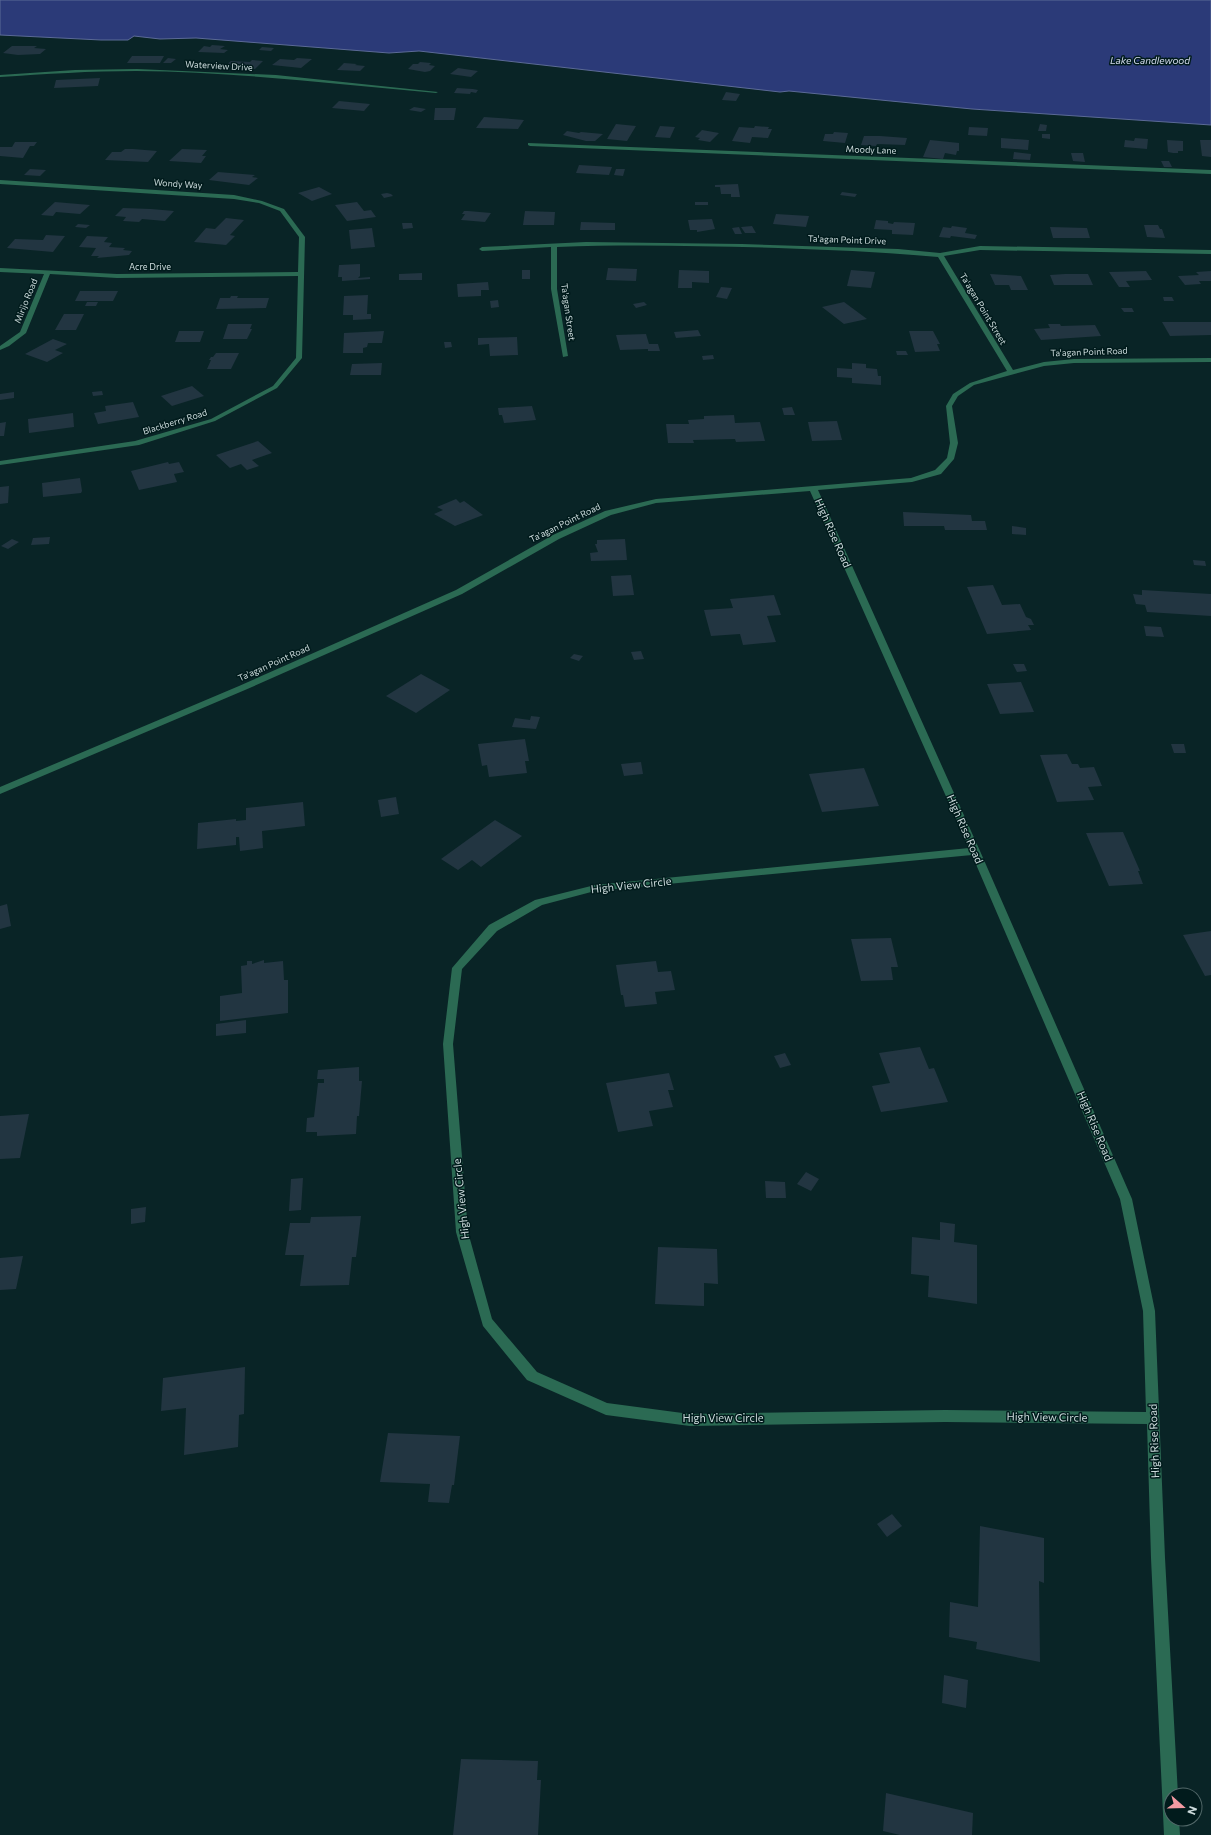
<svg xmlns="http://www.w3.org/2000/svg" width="1211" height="1835" font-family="Commissioner,sans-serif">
  <rect width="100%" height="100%" fill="#092426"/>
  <polygon fill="#2b3a78" stroke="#5b6a96" points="0,0 1211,0 1211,125 972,109 789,91 780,92 419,51 389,53 196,38 160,39 134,36 128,40 101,40 0,35"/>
  <g fill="#223541">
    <polygon points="212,45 225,46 220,49 228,50 224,53 198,52 204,46 210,47"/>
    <polygon points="12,46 37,46 34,48 46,49 40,54 18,55 3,53"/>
    <polygon points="262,47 274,48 271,51 259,50"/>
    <polygon points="132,56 164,56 160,63 127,63"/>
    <polygon points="168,58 176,59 171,63 163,63"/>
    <polygon points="297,58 312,59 301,68 272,65 280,59 294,60"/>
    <polygon points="252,60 263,61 255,69 224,67 231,61 250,62"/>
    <polygon points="420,62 431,63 429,65 435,66 430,71 425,72 408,69 413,64 418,64"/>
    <polygon points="344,63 357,64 355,65 365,66 360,71 337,70"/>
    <polygon points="458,68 478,71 471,77 450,74"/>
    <polygon points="100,78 98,86 54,88 56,80"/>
    <polygon points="457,88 473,89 478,90 476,93 471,92 470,94 454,93"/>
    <polygon points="726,92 740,94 736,101 722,100"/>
    <polygon points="339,101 370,104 364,111 332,108"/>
    <polygon points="414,107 426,109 421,112 409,110"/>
    <polygon points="435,108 456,108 454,120 434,120"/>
    <polygon points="484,117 512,119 524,120 518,129 476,128"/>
    <polygon points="616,124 636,126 627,141 607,139"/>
    <polygon points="1040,124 1047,125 1046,131 1038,131"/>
    <polygon points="660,126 675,127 670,138 655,137"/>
    <polygon points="755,126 769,127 768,129 772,129 768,138 752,137 750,143 732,141 739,127 754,128"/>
    <polygon points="969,127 988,128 987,136 968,135"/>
    <polygon points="702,130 719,133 710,142 698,140 700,138 695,137"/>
    <polygon points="567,131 579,133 581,132 603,134 595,141 586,141 563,135"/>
    <polygon points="834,132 848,133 845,143 823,141 825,134 833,134"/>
    <polygon points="1042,134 1050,134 1050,139 1042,138"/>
    <polygon points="864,136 880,136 907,138 905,145 877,144 876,146 861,145"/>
    <polygon points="1001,138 1029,140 1028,150 1001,148"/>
    <polygon points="1135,138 1148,139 1147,149 1124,147 1125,140 1134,141"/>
    <polygon points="930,140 959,143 959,151 957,151 956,155 945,153 943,159 923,157"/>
    <polygon points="1167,140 1183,141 1183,151 1178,151 1178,153 1173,153 1168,152"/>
    <polygon points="1200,140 1211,140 1211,157 1202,156"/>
    <polygon points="15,142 37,142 34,146 30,146 23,158 0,156 0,147 12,147"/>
    <polygon points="125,149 133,149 157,151 148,162 105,160 112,152 121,152"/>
    <polygon points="182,149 207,150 202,156 206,156 201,163 169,161"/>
    <polygon points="1014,152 1031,154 1030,160 1013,159"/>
    <polygon points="1071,153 1083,153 1085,162 1073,161"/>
    <polygon points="1161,161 1169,161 1172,167 1164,167"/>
    <polygon points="579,165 612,167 609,175 576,173"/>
    <polygon points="30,169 46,170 40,176 24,175"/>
    <polygon points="616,169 625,169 623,176 614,175"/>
    <polygon points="218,172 255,175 252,177 258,178 249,185 209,180"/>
    <polygon points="738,184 740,197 731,197 731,194 721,194 720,187 715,187 715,185"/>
    <polygon points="319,187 332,194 312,201 298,193"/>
    <polygon points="842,192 857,194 855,197 840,195"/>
    <polygon points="387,193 391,194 393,196 384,198 381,194"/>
    <polygon points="55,202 90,205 80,214 56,212 53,216 41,215"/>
    <polygon points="357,202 364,211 371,210 376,217 347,221 335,205"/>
    <rect x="695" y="202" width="13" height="3"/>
    <polygon points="123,208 151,209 174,211 165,221 142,219 139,222 123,221 126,217 115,216"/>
    <polygon points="464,211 468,211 491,213 485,222 461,220 465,214 462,214"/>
    <polygon points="525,211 555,212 554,225 523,225"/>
    <polygon points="776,214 809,216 806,227 773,224"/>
    <polygon points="226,218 244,220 230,235 235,236 226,245 194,242 206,228 215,229"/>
    <polygon points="712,219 715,229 697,232 697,230 690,230 688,220"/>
    <polygon points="876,220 888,221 888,223 893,224 894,222 915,223 913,235 892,234 892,230 874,229"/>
    <polygon points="581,222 615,223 615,230 580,230"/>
    <polygon points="402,223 412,223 413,228 403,229"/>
    <polygon points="78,224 90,225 86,228 75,227"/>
    <polygon points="1144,225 1158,225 1160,229 1162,229 1165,238 1147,237"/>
    <polygon points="752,226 756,233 745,233 741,227"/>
    <polygon points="952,226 967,228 965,233 977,235 975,239 951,236 950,238 939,237 943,227 951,228"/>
    <polygon points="739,227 742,234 735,234 732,228"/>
    <polygon points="1050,227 1087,228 1090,238 1053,238"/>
    <polygon points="372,228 375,247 351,249 349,230"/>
    <polygon points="46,235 65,236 53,252 7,248 15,239 43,240"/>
    <polygon points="87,236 108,237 104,242 112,243 109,247 125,248 123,250 132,251 129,255 97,258 99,256 91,256 96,248 79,247"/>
    <polygon points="360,264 360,276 358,278 370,277 370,279 342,281 342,277 338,277 339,265"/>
    <polygon points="608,268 637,269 636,281 606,280"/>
    <rect x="522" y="270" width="8" height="9"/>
    <polygon points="679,270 709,271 709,283 692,282 692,288 678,288"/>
    <polygon points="851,270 875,272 871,288 847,286"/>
    <polygon points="1146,271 1152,280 1126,281 1130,287 1119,287 1109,272"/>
    <polygon points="1211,271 1211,281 1199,281 1201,284 1185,285 1178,276 1199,275 1196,272"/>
    <polygon points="422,273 422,280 399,280 399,274"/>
    <polygon points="990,274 1021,276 1028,290 1011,290 1009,285 995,285"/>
    <polygon points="1065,274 1088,274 1093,285 1054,285 1050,275"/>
    <polygon points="488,282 489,290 481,290 481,296 458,297 457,284"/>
    <polygon points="721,287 732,288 727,299 716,297"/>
    <polygon points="80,291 118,291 113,301 75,301"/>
    <polygon points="368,295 367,314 371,314 371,319 353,320 353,315 343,315 344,296"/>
    <polygon points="231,296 238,296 237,298 269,298 266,308 216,309 220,298 230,298"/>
    <polygon points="1163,297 1172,297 1174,301 1164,301"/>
    <polygon points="498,300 499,307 491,308 490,301"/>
    <polygon points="87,302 98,302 96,306 85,306"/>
    <polygon points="644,302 647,305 636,308 633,304"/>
    <polygon points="844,302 867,319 844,324 822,307"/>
    <polygon points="1121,308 1132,308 1134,312 1124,312"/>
    <polygon points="64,314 84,314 76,330 55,330"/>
    <polygon points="1162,322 1211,322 1211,335 1170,336"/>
    <polygon points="228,324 252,324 250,329 252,329 247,339 223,339"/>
    <polygon points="1048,324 1060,324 1061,326 1095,325 1101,336 1041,340 1034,329 1050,328"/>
    <polygon points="698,330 701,336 676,338 674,332"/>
    <polygon points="179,331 204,331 200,342 175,342"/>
    <polygon points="384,331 382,343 368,343 367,347 363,348 363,353 343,353 344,333"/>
    <polygon points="909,331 933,331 940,344 937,344 940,351 915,352"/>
    <polygon points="646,334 649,344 658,344 660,351 648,351 648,349 620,350 616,335"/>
    <polygon points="517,337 518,355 490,356 489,344 478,345 478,338"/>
    <polygon points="53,339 67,344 55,350 63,353 47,362 25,354"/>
    <polygon points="444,342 451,342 452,347 445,348"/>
    <polygon points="896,351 906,351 908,355 897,355"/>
    <polygon points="216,353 239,353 231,369 207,369 211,360 209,360 211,357 213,357"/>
    <polygon points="713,355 714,359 703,360 702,356"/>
    <polygon points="382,363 381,375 350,375 352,364"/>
    <polygon points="852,363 866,364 866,368 877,369 878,376 881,376 881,385 852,383 852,378 837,377 837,368 852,369"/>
    <polygon points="192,386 204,396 172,406 161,396"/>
    <polygon points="102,391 103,395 93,396 92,392"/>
    <polygon points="14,392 14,398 0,400 0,394"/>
    <polygon points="133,402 139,417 98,424 94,413 106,411 105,406"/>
    <polygon points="532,406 536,420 504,423 502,415 499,415 498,408"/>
    <polygon points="792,407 795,415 784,415 782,408"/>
    <polygon points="73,413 74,427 29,433 28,419"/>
    <polygon points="734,415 735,423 760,422 765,441 736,442 735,439 693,440 694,443 668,443 666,424 689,424 688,420 704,419 704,416"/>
    <polygon points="837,421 842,440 812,441 808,422"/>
    <polygon points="6,422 4,436 0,436 0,423"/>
    <polygon points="258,441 272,453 252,460 259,466 247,470 241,464 230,468 216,455"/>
    <polygon points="168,462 169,464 179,462 184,472 174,474 177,482 139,490 131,471"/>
    <polygon points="80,478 82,491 81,493 43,497 42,483"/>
    <polygon points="9,486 8,503 0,504 0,487"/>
    <polygon points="456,499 460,503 464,501 483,515 455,526 434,514 443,510 437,507"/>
    <polygon points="903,512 971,515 972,521 985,521 987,530 945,530 944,526 904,526"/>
    <polygon points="1012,526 1026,528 1026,535 1012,534"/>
    <polygon points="50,537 49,544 31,545 33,538"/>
    <polygon points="12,539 19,542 8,549 1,546"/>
    <polygon points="625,539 627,560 591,561 590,553 598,552 595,544 597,544 597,540"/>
    <polygon points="1193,560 1205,561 1206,566 1194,565"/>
    <polygon points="631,575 634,595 613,596 611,576"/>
    <polygon points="993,585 1002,605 1020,604 1026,617 1031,619 1034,625 1028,625 1031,630 987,634 967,587"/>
    <polygon points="1142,590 1211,594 1211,616 1147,612 1145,605 1136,604 1133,594 1142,595"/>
    <polygon points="774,595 781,615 767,616 776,642 743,645 740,634 711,636 704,610 733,608 730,599"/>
    <polygon points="1144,626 1161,627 1164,637 1146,636"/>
    <polygon points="641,651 644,659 634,660 631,652"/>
    <polygon points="574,654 583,656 579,661 570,658"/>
    <polygon points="1013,664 1024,664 1027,671 1017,672"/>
    <polygon points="421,674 450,690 416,713 386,696"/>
    <polygon points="1021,682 1034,712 1000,714 987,684"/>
    <polygon points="531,716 540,717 536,729 512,727 515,718 530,720"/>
    <polygon points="525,739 529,761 525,761 527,773 489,777 487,765 482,766 478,744"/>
    <polygon points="1171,744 1184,744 1186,753 1174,753"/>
    <polygon points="1067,754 1072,764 1078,764 1080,768 1094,767 1102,786 1088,787 1094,800 1057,802 1040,755"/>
    <polygon points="641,762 643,774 624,776 621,764"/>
    <polygon points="864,768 879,806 822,812 809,774"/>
    <polygon points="396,797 399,814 381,817 378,800"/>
    <polygon points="303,802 305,826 262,831 263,848 240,851 239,837 236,837 236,845 197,849 198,823 236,819 236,821 246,820 246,808"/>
    <polygon points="495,820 522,836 481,867 472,860 458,870 441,859"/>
    <polygon points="1123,832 1140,871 1138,871 1143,884 1109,886 1086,833"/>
    <polygon points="7,904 11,926 0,929 0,906"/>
    <polygon points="1211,931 1211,975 1205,976 1183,935"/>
    <polygon points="891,938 898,967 891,967 893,980 861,981 851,939"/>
    <polygon points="264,960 264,963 283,961 284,980 288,980 288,1013 220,1021 220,996 242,993 241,966 247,965 247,961 252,961 252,964"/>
    <polygon points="656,961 658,972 671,971 675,990 655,992 657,1004 625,1007 623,995 621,995 616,965"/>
    <polygon points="246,1020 246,1033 216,1036 216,1024"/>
    <polygon points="920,1047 929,1069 934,1068 948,1102 881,1112 872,1086 890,1083 879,1053"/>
    <polygon points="785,1053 791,1065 780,1068 774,1056"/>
    <polygon points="359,1067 359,1081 362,1081 359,1116 357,1116 356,1134 317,1136 317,1132 306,1132 307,1118 314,1117 318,1083 324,1083 324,1079 317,1079 318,1070"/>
    <polygon points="669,1073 674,1090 668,1090 673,1107 649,1111 653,1126 618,1132 606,1083"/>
    <polygon points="29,1114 20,1158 0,1159 0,1116"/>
    <polygon points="806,1172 819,1179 811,1191 797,1184"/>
    <polygon points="303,1178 301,1210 289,1211 291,1179"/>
    <polygon points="765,1181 785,1182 786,1198 766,1198"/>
    <polygon points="146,1207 145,1222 131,1224 131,1209"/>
    <polygon points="361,1216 356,1257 352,1257 349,1285 300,1286 304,1255 285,1255 290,1223 310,1223 311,1217"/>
    <polygon points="940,1222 955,1224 954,1242 977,1245 977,1304 928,1297 929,1276 911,1274 912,1237 940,1240"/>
    <polygon points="658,1247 717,1249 718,1284 704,1283 704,1306 655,1304"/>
    <polygon points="23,1256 16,1289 0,1290 0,1258"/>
    <polygon points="245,1367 244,1414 239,1415 238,1447 184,1455 186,1408 161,1411 163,1378"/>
    <polygon points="388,1433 460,1436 454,1485 452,1485 449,1503 428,1502 430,1484 380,1482"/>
    <polygon points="892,1514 902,1526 887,1537 877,1524"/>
    <polygon points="980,1526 1044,1538 1044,1583 1039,1581 1040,1662 976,1649 977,1642 949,1637 950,1602 978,1607"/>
    <polygon points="944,1675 968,1680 966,1708 942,1703"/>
    <polygon points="461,1759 538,1761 537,1780 541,1780 538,1835 453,1835"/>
    <polygon points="886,1793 973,1813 972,1835 900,1835 883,1831"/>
  </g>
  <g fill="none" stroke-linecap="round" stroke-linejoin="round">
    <g fill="#2b6a53" fill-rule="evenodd">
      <path d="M 137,69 L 276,75 L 438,92 L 436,93 C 336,84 237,72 136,71 C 91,71 45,74 0,77 L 0,75 L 75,70 Z"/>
      <polygon points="528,143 1211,170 1211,174 530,146 528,145"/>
      <polygon points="0,180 234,195 262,201 284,209 305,237 302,358 277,388 215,421 139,445 0,465 0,461 135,441 211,419 273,386 296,358 298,276 117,278 50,274 26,333 9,346 0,350 0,346 20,332 44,274 0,272 0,268 117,274 298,272 299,237 280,211 259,203 234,199 0,184"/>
      <path d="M 586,242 L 742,244 L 898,249 L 940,253 L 980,246 L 1211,250 L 1211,254 L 980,250 L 944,256 L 1013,370 L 1044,362 L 1074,359 L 1211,358 L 1211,362 L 1074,363 L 1044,366 L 974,385 L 958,396 L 952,406 L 958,443 L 954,459 L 941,474 L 912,482 L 818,490 L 980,851 L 1132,1199 L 1155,1311 L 1165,1558 L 1178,1795 L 1171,1795 L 1171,1819 L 1179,1819 L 1180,1835 L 1164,1835 L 1151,1558 L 1147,1424 L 945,1422 L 690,1426 L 606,1415 L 527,1380 L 483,1326 L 456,1232 L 443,1044 L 452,968 L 489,925 L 535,900 L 595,885 L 969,848 L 810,491 L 656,503 L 611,515 L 559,539 L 462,594 L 245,690 L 0,794 L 0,787 L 239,686 L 456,590 L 553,535 L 605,511 L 656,499 L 911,478 L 935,470 L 947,458 L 950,443 L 946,406 L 953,394 L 970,383 L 1007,371 L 938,257 C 885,252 831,250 778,248 C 704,246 631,244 557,247 L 557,289 L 568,356 L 563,357 L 551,289 L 551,247 L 482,251 L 479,249 L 482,247 ZM 972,855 L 1120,1199 L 1143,1311 L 1146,1412 L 945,1410 L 690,1414 L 607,1403 L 537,1372 L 492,1319 L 468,1232 L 453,1044 L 462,969 L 497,931 L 542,905 L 595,891 Z"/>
    </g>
  </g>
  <g text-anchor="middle" stroke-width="3" stroke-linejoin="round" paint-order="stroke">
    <g font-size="9" fill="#ccdbdc" stroke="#011b1c">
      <text transform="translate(219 66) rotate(3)" y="3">Waterview Drive</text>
      <text transform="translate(871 150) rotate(2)" y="3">Moody Lane</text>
      <text transform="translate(178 184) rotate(4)" y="3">Wondy Way</text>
      <text transform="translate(847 240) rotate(2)" y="3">Ta'agan Point Drive</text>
      <text x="150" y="270">Acre Drive</text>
      <text transform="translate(26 301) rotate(-68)" y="3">Mirijo Road</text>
      <text transform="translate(983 309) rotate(59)" y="3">Ta'agan Point Street</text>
      <text transform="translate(568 312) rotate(82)" y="3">Ta'agan Street</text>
      <text transform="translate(1089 352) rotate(-2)" y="3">Ta'agan Point Road</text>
      <text transform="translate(175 422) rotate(-17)" y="3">Blackberry Road</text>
      <text transform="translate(565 523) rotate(-26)" y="3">Ta'agan Point Road</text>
      <text transform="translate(274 663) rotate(-24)" y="3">Ta'agan Point Road</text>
    </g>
    <g font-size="10" font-style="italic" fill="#d3daed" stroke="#011b1c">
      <text x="1150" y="64">Lake Candlewood</text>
    </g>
    <g font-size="11" fill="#ccdbdc" stroke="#011b1c">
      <text transform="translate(833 533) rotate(66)" y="4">High Rise Road</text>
      <text transform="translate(965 829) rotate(66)" y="4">High Rise Road</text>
      <text transform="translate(631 885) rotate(-6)" y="4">High View Circle</text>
      <text transform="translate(1095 1126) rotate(67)" y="4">High Rise Road</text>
      <text transform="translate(461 1199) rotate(-96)" y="4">High View Circle</text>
      <text transform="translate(1047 1417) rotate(1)" y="4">High View Circle</text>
      <text x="723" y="1422">High View Circle</text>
      <text transform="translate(1154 1441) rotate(-92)" y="4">High Rise Road</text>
    </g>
  </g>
  <g transform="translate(1183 1807) rotate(110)"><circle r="19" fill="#011b1c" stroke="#526869"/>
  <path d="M0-3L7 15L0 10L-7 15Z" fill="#f49aa2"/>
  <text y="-6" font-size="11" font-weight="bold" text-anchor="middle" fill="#ccdbdc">N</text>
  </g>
</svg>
